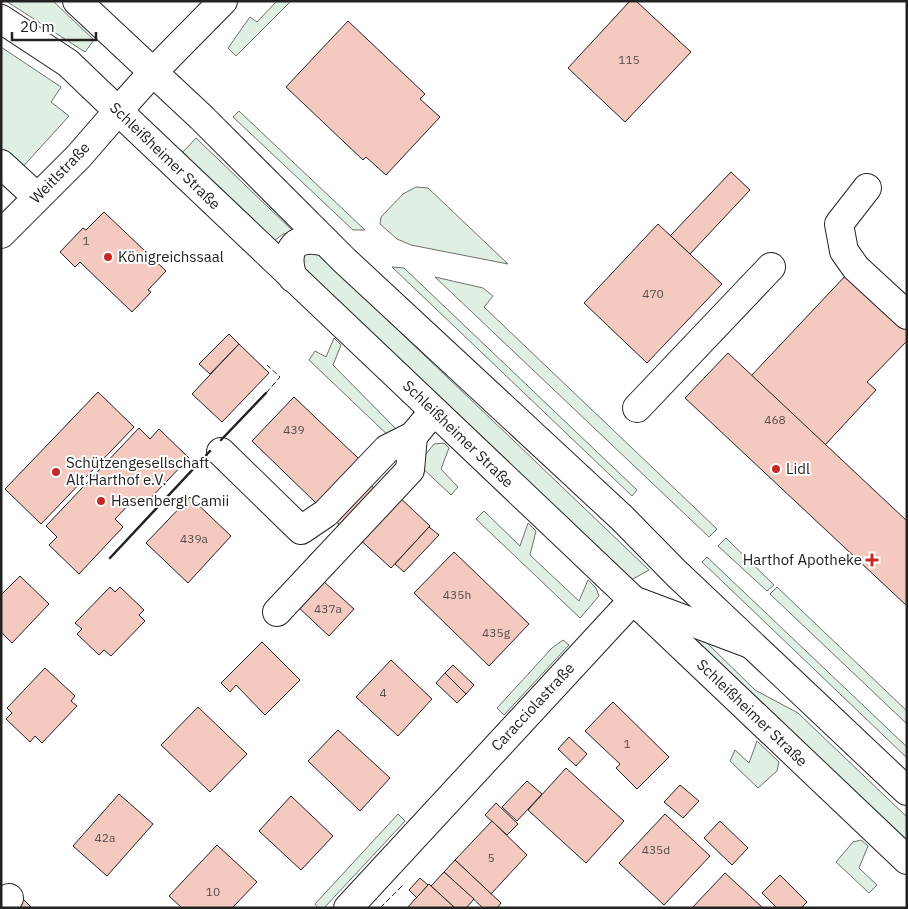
<svg xmlns="http://www.w3.org/2000/svg" width="908" height="909" font-family="'IBM Plex Sans',sans-serif">
  <rect width="100%" height="100%" fill="#fff"/>
  <g fill="#e0efe3" stroke="#6f6f6f">
    <polygon points="6,1 53,1 94,40 85,52"/>
    <polygon points="277,1 291,1 236,56 228,48 250,17 257,22"/>
    <polygon points="1,47 61,87 51,102 69,116 19,171 1,155"/>
    <polygon points="239,111 365,230 353,230 233,117"/>
    <polygon points="196,138 293,231 283,234 274,241 198,170 183,152"/>
    <polygon points="416,187 428,188 508,264 411,245 397,239 380,224 381,217 403,194"/>
    <polygon points="312,248 649,570 631,580 300,264 302,251"/>
    <polygon points="392,267 404,268 637,490 632,496"/>
    <polygon points="435,277 483,288 493,296 484,307 717,529 709,537"/>
    <polygon points="334,338 341,345 333,365 402,435 394,441 309,360 315,351 326,357"/>
    <polygon points="444,443 449,448 441,469 458,487 451,495 418,464 434,444"/>
    <polygon points="484,511 520,546 528,523 536,531 530,555 579,601 588,580 596,588 599,596 580,618 476,519"/>
    <polygon points="726,538 774,585 767,591 718,546"/>
    <polygon points="707,557 907,747 907,758 702,562"/>
    <polygon points="777,587 907,711 907,724 770,594"/>
    <polygon points="689,636 703,639 755,690 798,713 907,817 907,843"/>
    <polygon points="563,640 569,645 504,715 497,708 552,648"/>
    <polygon points="757,741 779,762 777,771 758,788 730,761 735,750 749,763"/>
    <polygon points="398,814 405,821 324,908 318,908 315,904"/>
    <polygon points="861,840 868,846 859,868 877,885 869,893 836,862 853,842"/>
  </g>
  <g fill="#f3c9c0" stroke="#222">
    <polygon points="630,1 636,1 691,52 625,122 568,68"/>
    <polygon points="348,21 425,94 420,99 440,117 386,175 366,157 363,160 286,87"/>
    <polygon points="731,172 750,190 690,254 670,236"/>
    <polygon points="104,212 166,271 148,290 151,292 132,312 80,262 75,267 60,252 83,228 86,230"/>
    <polygon points="658,224 722,284 647,363 584,303"/>
    <polygon points="848,273 907,329 907,341 867,382 876,390 825,445 751,376"/>
    <polygon points="229,334 239,344 210,374 199,364"/>
    <polygon points="239,344 269,373 222,422 192,394"/>
    <polygon points="728,353 907,521 907,606 685,398"/>
    <polygon points="98,392 134,427 41,524 5,489"/>
    <polygon points="294,397 359,459 316,503 252,441"/>
    <polygon points="139,428 150,439 159,429 189,458 144,505 136,497 115,519 123,527 79,574 49,545 57,537 46,526"/>
    <polygon points="363,478 376,490 342,527 329,515"/>
    <polygon points="396,494 430,526 391,568 357,537"/>
    <polygon points="190,497 231,536 188,583 146,543"/>
    <polygon points="429,527 439,535 404,572 395,564"/>
    <polygon points="454,552 529,624 489,666 414,593"/>
    <polygon points="20,576 49,604 12,643 1,632 1,595"/>
    <polygon points="321,579 354,609 329,636 297,606"/>
    <polygon points="110,587 115,592 120,587 144,610 139,615 145,621 111,656 104,650 99,655 77,634 82,629 75,623"/>
    <polygon points="262,642 300,680 265,715 236,685 230,692 221,683"/>
    <polygon points="391,660 432,699 398,736 356,697"/>
    <polygon points="453,665 474,685 466,694 445,673"/>
    <polygon points="45,668 75,696 71,701 77,706 42,743 35,736 30,742 6,719 12,713 7,708"/>
    <polygon points="445,673 466,694 457,703 436,683"/>
    <polygon points="613,702 669,757 637,789 616,768 620,764 585,731"/>
    <polygon points="198,707 247,754 210,792 161,745"/>
    <polygon points="338,730 390,778 360,811 308,761"/>
    <polygon points="569,737 587,754 576,766 558,749"/>
    <polygon points="566,768 624,821 586,863 528,810"/>
    <polygon points="527,781 542,794 517,821 502,807"/>
    <polygon points="680,785 699,801 683,818 664,802"/>
    <polygon points="119,794 153,824 107,876 73,846"/>
    <polygon points="291,796 333,836 301,870 259,831"/>
    <polygon points="496,803 518,824 507,835 485,815"/>
    <polygon points="665,814 710,856 664,905 619,863"/>
    <polygon points="492,821 527,855 491,894 455,860"/>
    <polygon points="720,821 748,848 732,865 704,838"/>
    <polygon points="217,845 257,882 232,908 182,908 169,896"/>
    <polygon points="455,860 501,903 497,908 483,908 444,872"/>
    <polygon points="444,872 474,899 466,908 455,908 431,886"/>
    <polygon points="725,873 763,908 692,908"/>
    <polygon points="780,875 807,902 801,908 777,908 762,893"/>
    <polygon points="420,878 428,885 417,898 409,890"/>
    <polygon points="429,884 431,886 455,908 407,908"/>
    <polygon points="21,897 32,908 11,908"/>
  </g>
  <g fill="none" stroke-linecap="round" stroke-linejoin="round">
    <g stroke="#222" stroke-width="30">
      <g id="minor">
        <polyline points="1,164 37,197"/>
        <polyline points="867,188 839,224 844,251 856,268 907,315"/>
        <polyline points="1,234 79,156 118,111"/>
        <polyline points="637,408 771,267"/>
        <polyline points="221,452 301,530 326,513 387,449 413,436 434,411"/>
        <polyline points="277,612 410,470 413,436"/>
        <polyline points="1,906 9,898"/>
        <polyline points="348,908 633,600 750,644"/>
      </g>
    </g>
    <g stroke="#222" stroke-width="30">
      <g id="major">
        <polyline points="77,1 201,117 344,260 622,518 676,573 907,791"/>
        <polyline points="1,19 68,63 93,87 907,860"/>
        <polyline points="118,111 153,72 223,1"/>
        <path d="M 293,278 C 283,248 295,234 326,242"/>
      </g>
    </g>
    <use href="#minor" stroke="#fff" stroke-width="28"/>
    <use href="#major" stroke="#fff" stroke-width="28"/>
    <g stroke="#222" stroke-width="1" stroke-dasharray="6 2.5" stroke-linecap="butt">
      <polyline points="266,393 280,377 267,365"/>
      <polyline points="380,908 404,884"/>
    </g>
    <g stroke="#222" stroke-width="2.5">
      <polyline points="221,440 266,393"/>
      <polyline points="110,558 210,451"/>
    </g>
  </g>
  <g fill="#c62828" stroke="#fff" stroke-width="2">
    <circle cx="108" cy="257" r="5"/>
    <circle cx="776" cy="469" r="5"/>
    <circle cx="56" cy="472" r="5"/>
    <circle cx="101" cy="501" r="5"/>
    <path d="M869.5 552.5h5v5h5v5h-5v5h-5v-5h-5v-5h5z"/>
  </g>
  <g text-anchor="middle" stroke-width="4" stroke-linejoin="round" paint-order="stroke">
    <g font-size="12" fill="#564c4a">
      <text x="629" y="64">115</text>
      <text x="86" y="245">1</text>
      <text x="653" y="298">470</text>
      <text x="775" y="424">468</text>
      <text x="294" y="434">439</text>
      <text x="194" y="543">439a</text>
      <text x="457" y="599">435h</text>
      <text x="328" y="613">437a</text>
      <text x="496" y="637">435g</text>
      <text x="383" y="697">4</text>
      <text x="627" y="748">1</text>
      <text x="105" y="842">42a</text>
      <text x="656" y="854">435d</text>
      <text x="491" y="862">5</text>
      <text x="213" y="896">10</text>
    </g>
    <g font-size="15" fill="#222" stroke="#fff">
      <text transform="translate(165 156) rotate(44)" y="5">Schleißheimer Straße</text>
      <text transform="translate(60 173) rotate(-46)" y="5">Weitlstraße</text>
      <text transform="translate(458 434) rotate(44)" y="5">Schleißheimer Straße</text>
      <text transform="translate(533 707) rotate(-47)" y="5">Caracciolastraße</text>
      <text transform="translate(752 713) rotate(44)" y="5">Schleißheimer Straße</text>
    </g>
    <g font-size="15" fill="#222" stroke="#fff" text-anchor="start">
      <text x="118" y="262">Königreichssaal</text>
      <text x="66" y="468">Schützengesellschaft<tspan x="66" dy="17">Alt Harthof e.V.</tspan></text>
      <text x="786" y="474">Lidl</text>
      <text x="111" y="506">Hasenbergl Camii</text>
      <text x="862" y="565" text-anchor="end">Harthof Apotheke</text>
    </g>
  </g>
  <rect width="908" height="909" fill="none" stroke="#222222" stroke-width="5"/>
  <path d="M12 32v8h84v-8" fill="none" stroke="#222222" stroke-width="2.5"/>
  <text x="20" y="32" font-size="15" fill="#222222" stroke="#ffffff" stroke-width="4" paint-order="stroke">20 m</text>
</svg>
